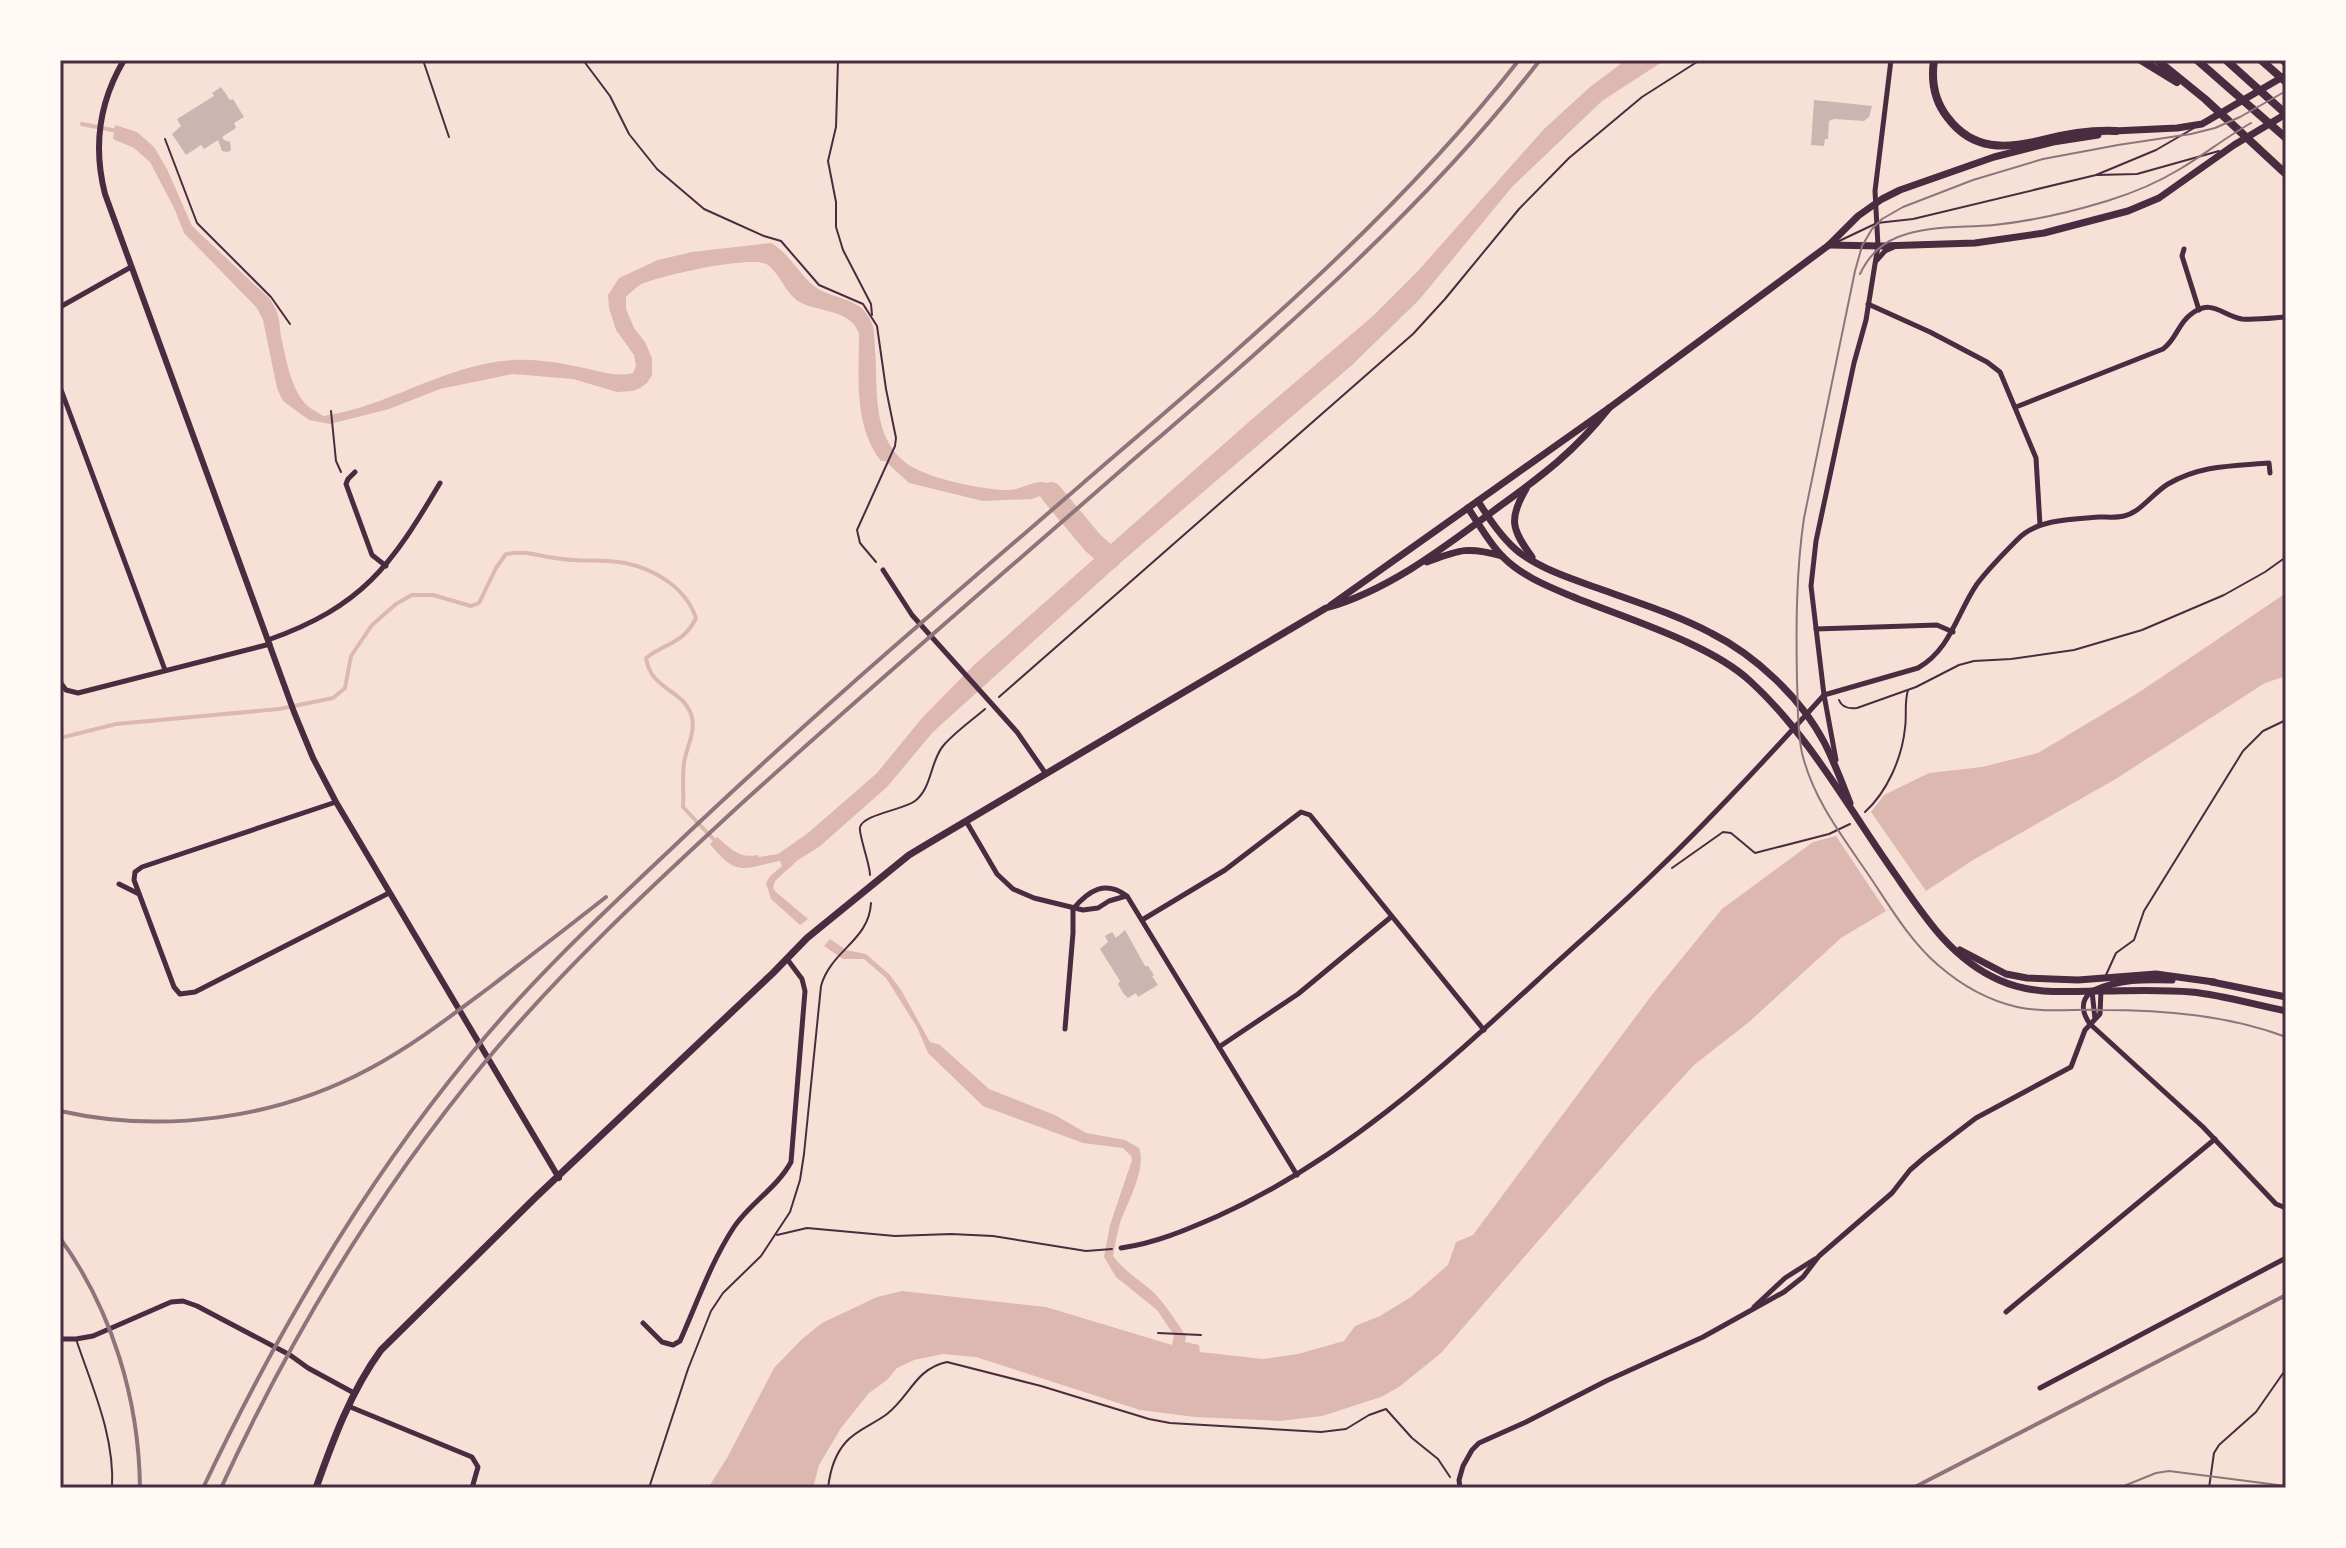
<svg xmlns="http://www.w3.org/2000/svg" width="2346" height="1548" font-family="'Public Sans',sans-serif">
  <rect width="100%" height="100%" fill="#f7e1d7"/>
  <g fill="#dcb8b0">
    <path d="M 1626,60 L 1665,60 L 1602,101 L 1512,187 L 1419,300 L 1351,366 L 1120,563 L 933,732 L 887,787 L 819,847 L 798,860 L 775,881 L 773,888 L 776,892 L 808,919 L 800,925 L 771,899 L 766,883 L 770,876 L 782,866 L 780,861 C 744,868 737,878 710,844 L 717,837 C 730,848 739,859 757,855 L 759,857 L 778,854 L 808,833 L 877,773 L 922,718 L 975,664 L 1251,420 L 1374,315 L 1417,272 L 1544,129 L 1590,87 Z"/>
    <path d="M 115,125 L 137,132 L 154,147 L 167,169 L 192,226 L 270,299 C 282,318 278,321 282,341 C 286,359 291,386 303,401 C 308,408 316,411 323,416 C 388,407 445,364 512,360 C 535,359 557,362 579,367 C 597,370 615,378 633,373 L 636,366 L 634,355 L 616,330 L 609,308 L 608,295 L 619,278 L 658,260 L 692,252 L 771,243 C 789,253 798,273 814,286 C 832,300 858,296 870,319 C 875,328 874,339 875,349 C 878,388 871,436 906,463 C 925,478 986,491 1011,490 C 1022,489 1036,479 1047,483 C 1050,484 1053,488 1056,490 L 1045,499 L 1040,496 L 1032,499 L 983,501 L 909,483 L 885,461 L 881,461 C 853,425 859,376 859,333 C 850,311 825,312 806,305 C 786,298 783,277 768,265 C 755,254 657,276 640,285 C 635,288 630,293 626,297 L 626,309 L 634,328 L 645,342 L 652,358 L 652,375 L 647,383 L 640,388 L 633,391 L 617,392 L 573,379 L 513,374 L 440,389 L 389,409 L 330,424 L 309,420 L 283,401 L 277,388 L 263,320 L 257,308 L 184,233 L 175,210 L 150,162 L 134,148 L 113,139 Z"/>
    <path d="M 2286,593 L 2286,676 L 2265,683 L 2114,780 L 1973,860 L 1926,891 L 1886,911 L 1841,938 L 1749,1022 L 1694,1065 L 1637,1127 L 1441,1353 L 1399,1387 L 1381,1397 L 1322,1416 L 1280,1421 L 1195,1417 L 1140,1410 L 976,1357 L 943,1354 L 914,1360 L 897,1368 L 887,1380 L 869,1393 L 841,1428 L 819,1465 L 813,1488 L 708,1488 L 727,1458 L 774,1368 L 801,1340 L 822,1323 L 877,1297 L 902,1291 L 1046,1307 L 1172,1345 L 1174,1335 L 1157,1310 L 1116,1277 L 1104,1257 L 1110,1225 L 1132,1160 L 1131,1156 L 1123,1148 L 1083,1143 L 983,1106 L 928,1053 L 917,1027 L 886,978 L 864,959 L 843,959 L 824,946 L 830,939 L 846,950 L 866,954 L 890,975 L 901,990 L 930,1042 L 940,1045 L 989,1089 L 1055,1115 L 1086,1133 L 1125,1140 L 1139,1148 C 1147,1168 1127,1204 1120,1223 C 1117,1234 1115,1245 1113,1256 C 1124,1271 1137,1278 1151,1290 C 1165,1303 1175,1320 1186,1336 L 1185,1342 L 1199,1345 L 1200,1352 L 1263,1359 L 1298,1354 L 1344,1341 L 1355,1326 L 1380,1316 L 1411,1297 L 1448,1265 L 1456,1242 L 1473,1235 L 1651,996 L 1722,909 L 1813,842 L 1836,836 L 1871,812 L 1884,795 L 1929,773 L 1982,767 L 2038,753 L 2138,693 Z"/>
  </g>
  <polygon fill="#f7e1d7" points="1871,812 1926,891 1886,911 1836,836"/>
  <g fill="none" stroke-linecap="round" stroke-linejoin="round">
    <g stroke="#dcb8b0" stroke-width="4">
      <polyline points="82,124 117,131"/>
      <path d="M 60,738 L 116,724 L 279,709 L 333,698 L 345,688 L 351,656 L 372,625 L 396,604 L 412,595 L 433,595 L 471,606 L 479,603 L 496,568 L 506,554 C 529,550 540,557 562,559 C 583,562 604,559 625,563 C 655,569 686,588 696,618 C 683,644 667,642 646,658 C 651,690 681,688 691,714 C 697,731 686,747 684,763 C 682,777 684,793 683,807 L 716,842"/>
    </g>
    <polyline stroke="#dcb8b0" stroke-width="22" points="1051,493 1093,543 1110,558"/>
  </g>
  <g fill="#ccb4b1">
    <polygon points="221,87 230,100 233,99 244,117 234,123 236,128 222,137 224,140 230,142 231,150 228,152 222,151 218,140 204,149 201,145 186,155 172,134 181,126 177,119 214,96 212,93"/>
    <polygon points="1814,100 1835,102 1872,106 1869,117 1864,121 1834,119 1829,121 1828,139 1825,139 1824,146 1811,145"/>
    <polygon points="1125,930 1145,966 1148,966 1154,975 1152,976 1158,985 1138,997 1136,993 1128,998 1123,993 1118,984 1120,981 1100,949 1108,942 1105,936 1112,932 1116,938"/>
  </g>
  <g fill="none" stroke-linecap="round" stroke-linejoin="round">
    <g stroke="#4a2c40" stroke-width="2">
      <polyline points="583,60 610,96 629,134 657,169 704,209 764,236 781,241 819,285 863,304 877,326 886,389 896,438 895,446 857,530 860,543 876,562"/>
      <polyline points="838,60 836,127 828,161 836,202 836,227 843,250 871,304 872,315"/>
      <polyline points="165,139 197,223 271,297 290,324"/>
      <polyline points="331,411 336,461 341,472"/>
      <polyline points="999,697 1413,334 1445,299 1519,209 1569,158 1642,97 1700,60"/>
      <path d="M 1839,700 C 1842,708 1849,709 1857,708 L 1916,687 L 1959,665 L 1974,661 L 2011,659 L 2074,650 L 2142,630 L 2224,595 L 2265,572 L 2286,557"/>
      <path d="M 1865,812 C 1887,792 1902,758 1905,728 C 1907,715 1904,703 1908,690"/>
      <polyline points="1672,868 1723,832 1731,833 1755,853 1829,834 1850,824"/>
      <path d="M 870,875 C 870,864 858,833 860,827 C 864,814 903,810 915,801 C 932,788 930,762 943,746 C 954,733 971,721 985,709"/>
      <polyline points="777,1235 807,1228 895,1236 951,1234 993,1236 1086,1251 1112,1249"/>
      <polyline points="1158,1333 1201,1335"/>
      <path d="M 649,1488 L 688,1369 L 711,1311 L 723,1293 L 761,1256 L 790,1212 L 800,1180 L 804,1154 L 821,986 C 831,950 869,941 871,903"/>
      <path d="M 828,1488 C 830,1471 834,1455 846,1442 C 856,1430 874,1424 887,1414 C 911,1395 915,1369 947,1362 L 1041,1386 L 1149,1419 L 1170,1423 L 1321,1432 L 1346,1429 L 1369,1415 L 1386,1409 L 1412,1438 L 1438,1459 L 1450,1477"/>
      <polyline points="2209,1488 2214,1453 2219,1445 2256,1412 2286,1369"/>
    </g>
    <g stroke="#4a2c40" stroke-width="2">
      <polyline points="423,60 449,137"/>
      <polyline points="2097,175 2137,174 2219,151"/>
      <polyline points="1837,242 1877,223 1913,219 2096,175 2156,150 2194,128"/>
      <polyline points="2106,975 2116,953 2134,940 2144,911 2243,751 2263,731 2286,720"/>
      <path d="M 76,1339 C 92,1387 115,1436 112,1488"/>
    </g>
    <g stroke="#4a2c40" stroke-width="5">
      <polyline points="2184,249 2182,256 2199,310"/>
      <polyline points="1877,260 1885,251 1894,247"/>
      <polyline points="1868,304 1930,332 1987,362 2000,372 2036,458 2040,525"/>
      <polyline points="60,307 131,267"/>
      <polyline points="60,387 165,670"/>
      <path d="M 2016,407 L 2163,349 C 2176,340 2178,324 2190,315 C 2212,297 2222,316 2242,319 C 2256,320 2272,318 2286,317"/>
      <polyline points="355,472 348,479 346,484 372,555 386,566"/>
      <polyline points="883,570 912,615 1017,732 1046,774"/>
      <polyline points="1816,629 1937,625 1953,632"/>
      <path d="M 268,640 C 363,606 391,566 440,483"/>
      <polyline points="60,682 66,690 78,693 270,644"/>
      <path d="M 1836,760 L 1824,695 L 1918,668 C 1951,649 1957,613 1977,584 C 1989,568 2004,553 2018,539 C 2037,519 2074,519 2099,517 C 2107,517 2116,518 2124,516 C 2141,512 2153,493 2168,484 C 2201,465 2232,466 2269,463 L 2270,473"/>
      <polyline points="336,802 142,867 135,872 134,880 174,987 180,994 195,992 389,893"/>
      <polyline points="966,821 997,874 1013,889 1034,898 1083,910 1098,908 1109,901 1126,896"/>
      <polyline points="119,884 139,894"/>
      <path d="M 1073,909 C 1089,890 1105,880 1127,896 L 1297,1175"/>
      <polyline points="1142,920 1225,870 1301,812 1310,815 1484,1030"/>
      <polyline points="2092,991 2095,1019"/>
      <path d="M 2091,992 C 2080,1001 2082,1013 2090,1024 L 2203,1127 L 2276,1204 L 2286,1208"/>
      <polyline points="1065,1029 1073,933 1073,909"/>
      <polyline points="1219,1047 1298,994 1391,917"/>
      <path d="M 1121,1248 C 1156,1243 1186,1230 1218,1216 C 1343,1160 1443,1067 1542,976 C 1579,942 1617,909 1653,874 C 1713,817 1769,756 1824,695 L 1811,586 L 1816,541 L 1854,363 L 1866,320 L 1875,264 L 1878,246 L 1875,191 L 1891,60"/>
      <polyline points="1754,1307 1785,1278 1815,1259"/>
      <polyline points="2006,1312 2215,1139"/>
      <path d="M 643,1323 L 662,1342 L 673,1345 L 680,1341 C 697,1303 711,1262 734,1227 C 750,1203 777,1188 791,1162 L 805,991 L 802,979 L 787,959"/>
      <polyline points="60,1339 76,1339 93,1336 171,1302 183,1301 197,1306 290,1355 308,1368 354,1393"/>
      <polyline points="2040,1388 2286,1258"/>
      <polyline points="348,1406 472,1457 478,1467 472,1488"/>
      <polyline points="1460,1488 1459,1480 1463,1466 1472,1450 1479,1443 1526,1422 1606,1381 1703,1337 1784,1292 1803,1277 1819,1256 1892,1193 1910,1170 1925,1157 1976,1118 2071,1067 2085,1030 2100,1014 2101,990"/>
    </g>
    <path stroke="#4a2c40" stroke-width="6" d="M 124,60 C 99,102 93,147 105,194 L 294,712 L 313,758 L 336,802 L 559,1178"/>
    <g stroke="#4a2c40" stroke-width="7">
      <polyline points="2114,131 2177,128 2202,124 2286,75"/>
      <polyline points="1829,245 1881,246 1975,243 2044,233 2128,211 2159,198 2234,145 2286,114"/>
      <path d="M 1526,489 C 1508,519 1512,530 1532,557"/>
      <path d="M 1478,501 C 1489,519 1503,540 1520,553 C 1545,571 1575,580 1603,590 C 1639,603 1677,615 1711,633 C 1755,655 1801,698 1824,742 C 1834,761 1842,783 1850,803"/>
      <path d="M 1468,508 C 1479,524 1489,543 1503,557 C 1522,576 1547,586 1571,596 C 1624,618 1709,643 1750,681 C 1809,735 1849,809 1895,874 C 1924,916 1951,959 1999,980 C 2030,994 2062,992 2094,991 C 2126,991 2159,989 2191,992 C 2223,995 2255,1005 2286,1011"/>
      <path d="M 1427,562 C 1459,550 1467,546 1502,556"/>
      <polyline points="1331,605 1609,408 1829,245 1858,216 1882,199 1900,190 1994,157 2053,142 2098,135"/>
      <polyline points="1960,950 2006,974 2027,978 2078,980 2156,974 2214,982"/>
      <polyline points="2212,982 2286,997"/>
      <path d="M 2094,991 C 2118,979 2145,979 2172,980"/>
      <path d="M 316,1488 C 333,1440 351,1391 381,1350 L 537,1196 L 773,973 L 807,938 L 909,855 L 929,843 L 1326,608 C 1390,590 1446,546 1500,506 C 1543,475 1575,451 1609,408"/>
    </g>
    <g stroke="#4a2c40" stroke-width="8">
      <path d="M 1934,60 C 1931,81 1935,102 1948,118 C 1973,151 2006,149 2043,140 C 2066,134 2092,130 2116,131"/>
      <polyline points="2141,60 2177,82"/>
      <polyline points="2157,60 2205,99 2286,174"/>
      <polyline points="2197,60 2286,138"/>
      <polyline points="2226,60 2286,114"/>
      <polyline points="2261,60 2286,82"/>
      <polyline points="2283,60 2286,63"/>
    </g>
    <g stroke="#8f747c" stroke-width="2">
      <path d="M 2286,91 L 2240,117 L 2215,128 L 2191,134 L 2118,145 L 2043,159 L 1973,180 L 1903,207 L 1882,219 L 1872,229 L 1862,246 L 1855,271 L 1804,518 C 1796,572 1796,626 1797,680 C 1798,704 1797,729 1802,753 C 1813,799 1842,836 1868,874 C 1889,905 1909,940 1938,965 C 1961,985 1987,1000 2017,1007 C 2045,1013 2073,1009 2101,1010 C 2163,1010 2228,1015 2286,1037"/>
      <path d="M 1860,274 C 1868,257 1880,244 1898,237 C 1927,225 1963,228 1994,225 C 2032,221 2071,212 2107,201 C 2133,193 2157,183 2180,169 C 2204,155 2226,137 2251,123"/>
      <polyline points="2119,1488 2156,1473 2169,1471 2286,1486"/>
    </g>
    <g stroke="#8f747c" stroke-width="4">
      <path d="M 60,1111 C 163,1134 276,1119 369,1069 C 412,1046 451,1016 490,987 C 529,957 568,927 606,897"/>
      <path d="M 60,1238 C 112,1310 139,1399 140,1488"/>
      <path d="M 203,1488 C 276,1334 362,1186 471,1054 C 531,980 601,915 670,850 C 803,723 943,604 1082,484 C 1236,351 1393,221 1519,60"/>
      <path d="M 221,1488 C 291,1336 378,1191 485,1062 C 562,969 652,886 741,804 C 868,689 998,578 1126,466 C 1273,339 1421,214 1540,60"/>
      <polyline points="1913,1488 2286,1295"/>
    </g>
  </g>
  <rect width="2346" height="1548" fill="none" stroke="#fffaf5" stroke-width="124"/>
  <rect x="62" y="62" width="2222" height="1424" fill="none" stroke="#4a2c40" stroke-width="3"/>
</svg>
